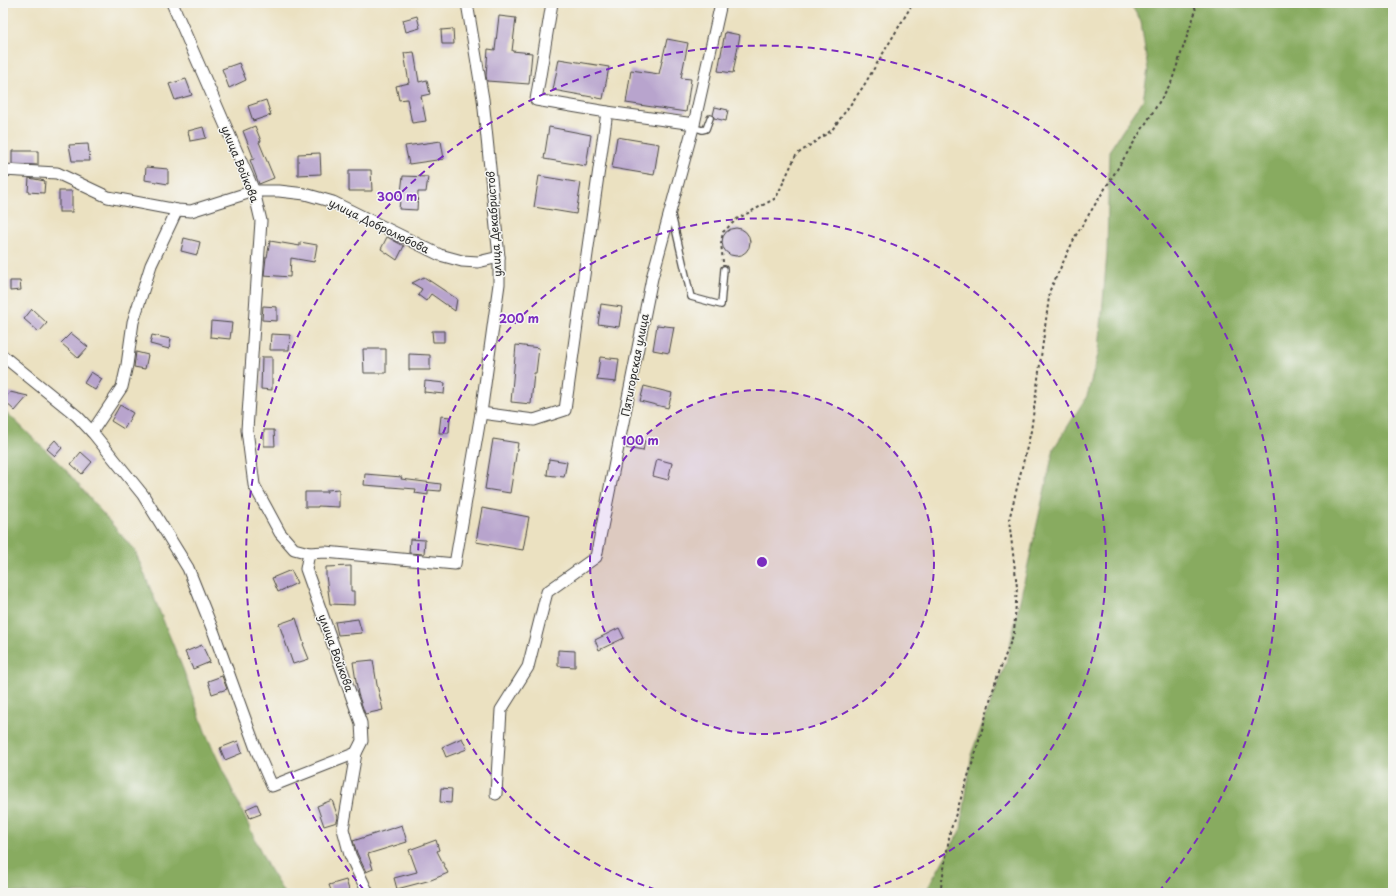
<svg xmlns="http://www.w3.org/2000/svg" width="1396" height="896" font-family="'Playpen Sans',sans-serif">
  <rect width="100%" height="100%" fill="#f6f6f2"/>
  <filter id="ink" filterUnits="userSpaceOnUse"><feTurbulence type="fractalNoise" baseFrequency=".025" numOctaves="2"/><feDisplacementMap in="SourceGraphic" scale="8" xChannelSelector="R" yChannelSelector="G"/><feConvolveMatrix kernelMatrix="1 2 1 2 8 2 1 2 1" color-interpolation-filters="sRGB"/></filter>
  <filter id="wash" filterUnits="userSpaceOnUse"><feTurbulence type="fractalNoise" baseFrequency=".012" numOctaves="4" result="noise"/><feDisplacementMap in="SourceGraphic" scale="16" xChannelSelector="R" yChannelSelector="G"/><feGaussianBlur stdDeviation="0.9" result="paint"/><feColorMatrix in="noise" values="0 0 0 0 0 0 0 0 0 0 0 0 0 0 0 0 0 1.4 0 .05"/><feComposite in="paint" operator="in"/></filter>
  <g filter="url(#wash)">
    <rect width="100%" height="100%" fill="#ebe1c1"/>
    <g fill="#88ab60" stroke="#5a6b46">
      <polygon points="1130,3 1393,3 1393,893 925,893 961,829 972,752 1006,663 1054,448 1087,396 1099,351 1107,253 1109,151 1143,100 1148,70 1141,22"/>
      <polygon points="3,409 64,468 135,551 183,669 206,734 268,867 284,893 3,893"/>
    </g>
    <g id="blocks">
      <g fill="#b8a4cd">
        <polygon points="417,16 420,28 406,32 403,20"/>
        <polygon points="499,16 516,18 512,51 532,53 529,84 487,81 486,76 488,49 495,50"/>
        <polygon points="453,29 454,44 442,44 441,30"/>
        <polygon points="725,32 740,35 733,73 718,71"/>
        <polygon points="667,39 688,43 681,78 691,79 686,112 626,103 631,70 659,74"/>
        <polygon points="414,52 419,82 427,80 430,94 421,96 426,121 412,123 407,99 399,100 396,86 409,83 404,53"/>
        <polygon points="559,59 609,67 603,99 553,90"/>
        <polygon points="239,63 246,80 229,88 222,69"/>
        <polygon points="186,79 192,95 175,100 169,84"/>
        <polygon points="266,100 271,115 253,121 248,106"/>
        <polygon points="715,107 728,110 726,121 714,118 713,115"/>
        <polygon points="255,126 261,141 259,142 274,178 259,184 250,160 254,159 243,131"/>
        <polygon points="203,127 206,138 190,141 188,131"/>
        <polygon points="549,127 591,135 586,166 544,159"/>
        <polygon points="617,137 659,144 654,175 612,168"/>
        <polygon points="441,141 444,159 409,164 405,146"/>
        <polygon points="88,144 90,161 72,161 69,145"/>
        <polygon points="12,151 38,151 38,165 12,164"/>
        <polygon points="320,153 321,174 298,175 298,154"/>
        <polygon points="146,167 168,169 168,184 145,180"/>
        <polygon points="349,170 371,170 372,191 349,191"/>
        <polygon points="403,176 428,177 426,192 418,192 417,210 399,209"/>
        <polygon points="539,176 581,183 576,214 534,207"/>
        <polygon points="29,178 45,181 44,193 28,192"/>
        <rect x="59" y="191" width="13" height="21"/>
        <circle cx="736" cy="242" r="14"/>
        <polygon points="387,237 404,246 397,260 381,249"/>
        <polygon points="184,238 200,242 197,255 181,251"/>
        <polygon points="270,241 300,246 300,242 317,245 314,262 291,258 290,277 264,275 266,257 267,257"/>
        <polygon points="424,277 457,299 455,311 431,294 426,301 418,295 422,289 412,283"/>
        <polygon points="10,281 20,281 21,290 10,291"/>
        <polygon points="601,304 622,307 619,327 598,324"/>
        <polygon points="263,306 277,307 277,321 262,320"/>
        <polygon points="32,309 47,323 39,332 24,319"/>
        <polygon points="211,321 232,323 230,339 210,337"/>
        <polygon points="657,325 674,327 669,353 653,350"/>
        <polygon points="432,331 444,331 444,342 433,342"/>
        <polygon points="71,333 88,347 78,358 61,343"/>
        <polygon points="271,334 290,335 289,350 270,350"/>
        <polygon points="152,335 171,339 169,349 150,344"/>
        <polygon points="516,345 539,348 536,373 534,373 531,404 511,402"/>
        <polygon points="363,349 386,349 386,373 364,373"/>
        <polygon points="136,352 148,355 145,369 134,367"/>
        <polygon points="409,354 430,355 430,370 409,370"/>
        <polygon points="262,357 272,357 272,390 261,389"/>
        <polygon points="600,357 619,359 616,382 597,380"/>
        <polygon points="91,372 102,379 95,390 84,383"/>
        <polygon points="425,381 445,383 444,394 424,392"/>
        <polygon points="644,386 672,393 668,408 640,401"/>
        <polygon points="10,392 28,396 15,411 3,400"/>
        <polygon points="120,405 133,413 124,429 111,421"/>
        <polygon points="441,416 450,417 449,433 439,433"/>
        <polygon points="264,430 274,430 275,446 264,446"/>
        <polygon points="628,437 645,441 643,451 626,448"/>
        <polygon points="493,439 518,443 510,493 485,489"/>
        <polygon points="55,440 62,448 55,456 47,449"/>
        <polygon points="81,452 92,462 82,474 71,464"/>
        <polygon points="549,459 567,462 564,477 547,475"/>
        <polygon points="657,459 672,463 668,480 653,476"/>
        <polygon points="365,474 402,477 401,479 441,484 440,491 428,490 428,495 415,493 416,489 364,485"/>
        <polygon points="339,489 339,507 318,506 318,507 305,507 305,492 327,492 327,490"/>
        <polygon points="482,508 529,517 523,550 476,542"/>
        <polygon points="410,539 425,540 424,554 409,553"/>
        <polygon points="351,566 351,591 354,591 354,605 330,604 326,576 326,567"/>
        <polygon points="291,570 297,583 278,592 272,578"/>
        <polygon points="296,618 304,644 303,644 309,659 293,664 279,624"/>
        <polygon points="358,619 362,633 338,635 335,622"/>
        <polygon points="619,628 624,638 599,650 595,640"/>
        <polygon points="202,645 210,662 193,669 185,652"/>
        <polygon points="558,650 575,651 575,667 558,666"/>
        <polygon points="373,660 377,685 383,710 365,714 358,694 353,662"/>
        <polygon points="222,676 227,689 212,694 208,681"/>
        <polygon points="462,738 467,749 446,757 442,747"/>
        <polygon points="238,741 242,753 225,760 220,748"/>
        <polygon points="441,788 452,789 451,803 440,802"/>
        <polygon points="332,800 338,817 337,822 324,826 317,806"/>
        <polygon points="257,804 261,814 250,818 246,809"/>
        <polygon points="402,825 407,842 368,854 373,869 366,872 357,853 353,841"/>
        <polygon points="436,840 439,850 437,851 448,873 431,880 397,889 394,878 417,872 409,850"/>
        <polygon points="346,880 350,893 332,893 329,885"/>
      </g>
    </g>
  </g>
  <g filter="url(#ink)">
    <use href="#blocks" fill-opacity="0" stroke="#484642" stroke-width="1"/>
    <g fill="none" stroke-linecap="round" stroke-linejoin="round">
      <g stroke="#484642" stroke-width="8">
        <g id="service">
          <polyline points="693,127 702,130 706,129 710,118"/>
          <polyline points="672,215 691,297 721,305 724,269"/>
        </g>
      </g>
      <g stroke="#484642" stroke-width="13">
        <g id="minor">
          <polyline points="172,3 254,191 261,221 247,430 254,485 280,533 294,549 309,553"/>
          <polyline points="607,112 694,124"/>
          <polyline points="3,170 57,173 108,197 177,210 191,211 254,191 279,191 305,194 333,202 440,255 462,261 478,262 499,257"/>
          <polyline points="3,356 77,416 93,433 143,495 188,568 214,633 256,749 272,786 356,753"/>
          <polyline points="481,413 534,420 565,410 607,112 536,100 552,3"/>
          <polyline points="92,432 122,387 127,365 133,322 151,265 177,210"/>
          <polyline points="496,794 501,710 528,667 547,592 596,557 652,278 694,124 721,3"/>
          <polyline points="368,893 350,855 343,829 356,753 362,741 361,723 306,569 309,553 325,552 455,564 481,413 499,284 499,257 483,99 467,3"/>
        </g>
      </g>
      <g stroke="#484642" stroke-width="2" stroke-dasharray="3 3" stroke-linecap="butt">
        <polyline points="723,262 721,243 723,232 737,219 776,198 796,155 832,130 863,87 913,3"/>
        <polyline points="940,893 950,832 975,755 996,680 1014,633 1017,587 1009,520 1031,431 1050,290 1076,235 1171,83 1196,10 1193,3"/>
      </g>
      <use href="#service" stroke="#fff" stroke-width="5.5"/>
      <use href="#minor" stroke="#fff" stroke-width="11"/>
    </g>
  </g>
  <circle cx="762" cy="562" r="172" fill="#7b2cbf" fill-opacity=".12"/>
  <g fill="none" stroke="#7b2cbf" stroke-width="2" stroke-dasharray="7 5">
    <circle cx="762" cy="562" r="172"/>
    <path d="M667 893A344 344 0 1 1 857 893"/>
    <path d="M364 890A516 516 0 1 1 1160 890"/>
  </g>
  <g text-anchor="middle" stroke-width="3" stroke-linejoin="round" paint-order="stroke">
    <g font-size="11" fill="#2b2b2b" stroke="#f6f6f2">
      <text transform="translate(240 164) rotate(68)" y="4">улица Войкова</text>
      <text transform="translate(494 224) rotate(-94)" y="4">улица Декабристов</text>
      <text transform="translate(379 226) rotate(26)" y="4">улица Добролюбова</text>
      <text transform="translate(635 365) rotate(-79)" y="4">Пятигорская улица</text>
      <text transform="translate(336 653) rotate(70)" y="4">улица Войкова</text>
    </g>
  </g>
  <circle cx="762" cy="562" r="6" fill="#7b2cbf" stroke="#f6f6f2" stroke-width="2"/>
  <g font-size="12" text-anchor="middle" font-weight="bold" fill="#7b2cbf" stroke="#f6f6f2" stroke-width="3" stroke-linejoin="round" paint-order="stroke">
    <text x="397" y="201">300 m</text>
    <text x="519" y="323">200 m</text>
    <text x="640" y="445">100 m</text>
  </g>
  <rect width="1396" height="896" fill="none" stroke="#f6f6f2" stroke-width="16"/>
</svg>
